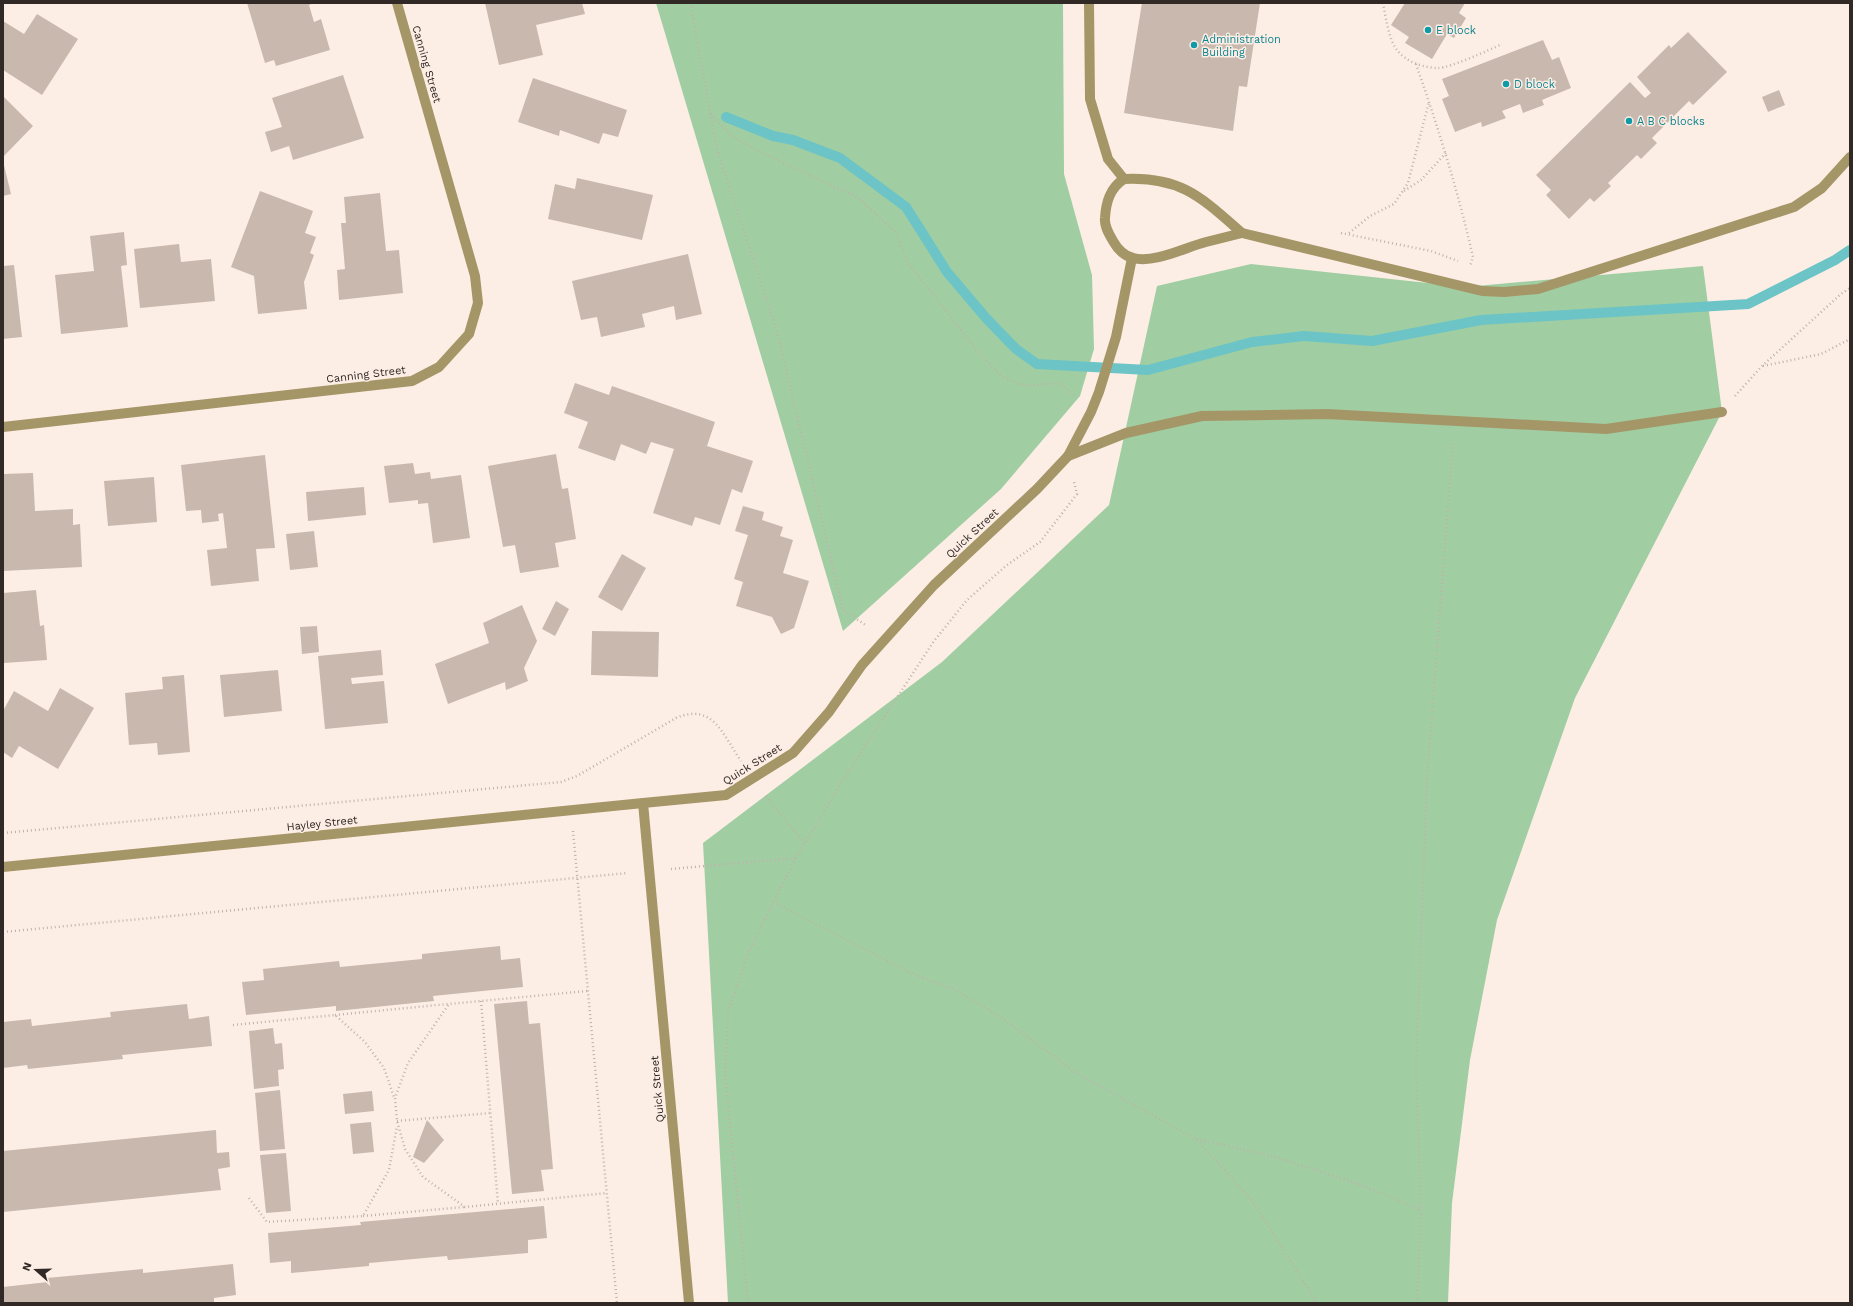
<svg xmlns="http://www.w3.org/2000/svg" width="1853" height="1306" font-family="'Work Sans',sans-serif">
  <rect width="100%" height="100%" fill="#fdeee5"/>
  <g fill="#a0cea2">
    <polygon points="656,3 1063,3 1064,174 1092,275 1094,349 1080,396 1001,489 843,631"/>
    <polygon points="1251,264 1465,287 1703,266 1722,412 1575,698 1497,920 1470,1060 1452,1203 1448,1303 728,1303 703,843 942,662 1109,505 1157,286"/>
  </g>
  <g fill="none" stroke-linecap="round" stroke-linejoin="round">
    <polyline stroke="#6cc4c6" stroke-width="10" points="726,117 773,136 793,140 840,158 906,207 947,272 986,318 1016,349 1037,364 1148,370 1252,342 1304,336 1372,341 1481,320 1748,304 1835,260 1850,250"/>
  </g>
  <g fill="#c9b8ad">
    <polygon points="247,3 314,3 309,5 314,22 321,19 330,50 276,66 274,60 265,63"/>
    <polygon points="485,3 582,3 585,14 536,25 543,55 499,65"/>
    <polygon points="1142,3 1260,3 1247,87 1239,86 1233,131 1124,113"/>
    <polygon points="1405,3 1465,3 1459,13 1466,18 1454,38 1447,34 1432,59 1405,43 1409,37 1391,25"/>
    <polygon points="37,14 78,39 42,95 3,70 3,21 24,34"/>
    <polygon points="1688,32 1727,72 1693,105 1689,101 1652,138 1657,143 1641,159 1637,155 1608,183 1611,186 1594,202 1590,198 1569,219 1546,195 1551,190 1536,175 1630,82 1645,98 1651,93 1637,77 1669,45 1671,48"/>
    <polygon points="1543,40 1552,60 1559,57 1571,88 1542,100 1544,105 1523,113 1520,104 1502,111 1506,118 1482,127 1481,122 1455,132 1442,99 1449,96 1442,79"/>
    <polygon points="343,75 364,138 293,160 289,146 271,152 265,132 282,127 272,98"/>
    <polygon points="533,78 627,110 618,137 603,133 599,144 560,130 559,136 518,122"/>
    <polygon points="1779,90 1785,105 1768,112 1762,97"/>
    <polygon points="3,96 33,126 3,157"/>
    <polygon points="3,161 11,194 3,196"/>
    <polygon points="577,178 653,195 642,240 548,219 555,184 575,189"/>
    <polygon points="260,191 313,211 305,233 316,237 310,253 314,255 304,282 307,309 258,314 254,276 231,267"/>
    <polygon points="380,193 386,251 399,250 403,293 339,300 337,270 345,269 341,223 346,223 344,197"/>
    <polygon points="124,232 127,265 121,266 128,327 61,334 55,275 94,271 90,236"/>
    <polygon points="179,244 181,262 211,259 215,301 140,308 134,249"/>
    <polygon points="688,254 702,314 676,320 674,306 642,314 645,327 601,337 597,317 581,320 572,281"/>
    <polygon points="14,265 22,337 3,339 3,266"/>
    <polygon points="575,383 609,395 612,386 715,422 707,446 753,461 742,493 732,489 720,525 695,517 692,526 653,513 674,449 651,442 646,454 621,444 615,461 578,448 588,422 564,413"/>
    <polygon points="556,454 562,489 568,488 576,539 555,543 559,567 520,573 515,545 503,547 488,466"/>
    <polygon points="265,455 275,548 256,549 259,581 211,586 207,550 227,548 223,513 218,514 219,521 202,523 201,510 186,511 181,465"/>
    <polygon points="413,463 415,474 430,472 431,479 461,475 470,538 433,543 428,503 418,504 418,500 389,503 384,466"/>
    <polygon points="33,473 35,511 73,509 73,525 80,524 82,567 3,571 3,474"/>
    <polygon points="154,477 157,522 108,526 104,481"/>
    <polygon points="364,487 366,515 308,521 306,492"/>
    <polygon points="743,506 764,512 762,520 783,527 780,536 793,540 783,573 809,581 794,628 781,634 772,617 736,606 743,582 734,579 748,535 735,531"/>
    <polygon points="314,531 318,567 290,570 286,534"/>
    <polygon points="622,554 646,568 622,611 598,597"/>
    <polygon points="36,590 40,626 44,625 47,660 4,663 3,593"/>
    <polygon points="556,601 569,609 555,636 542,629"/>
    <polygon points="522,605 537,641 524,668 528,681 506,690 505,682 448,704 435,664 489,643 483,623"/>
    <polygon points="317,626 319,652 302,654 300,627"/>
    <polygon points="592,631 659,632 658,677 591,675"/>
    <polygon points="381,650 383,675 351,678 352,684 384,681 388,723 325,729 318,656"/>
    <polygon points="278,670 282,711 224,717 220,675"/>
    <polygon points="184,675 190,752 158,755 157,743 129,745 125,693 163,689 162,677"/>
    <polygon points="60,688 94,708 58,769 19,746 12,758 3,752 3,711 14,691 48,711"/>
    <polygon points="500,946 501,960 520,958 523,987 433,996 434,1001 336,1011 336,1006 246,1015 242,982 264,980 263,969 339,961 340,967 422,959 422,954"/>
    <polygon points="527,1001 529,1024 540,1023 553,1169 541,1170 544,1191 512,1194 494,1004"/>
    <polygon points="187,1004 189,1019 209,1016 212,1046 122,1055 123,1059 28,1069 27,1065 3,1068 3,1022 31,1019 32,1026 111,1017 110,1012"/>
    <polygon points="273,1028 275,1044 282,1043 284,1069 278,1070 279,1086 254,1089 249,1031"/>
    <polygon points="280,1090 285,1149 260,1151 255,1093"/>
    <polygon points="372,1091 374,1111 345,1114 343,1094"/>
    <polygon points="427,1120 444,1140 424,1163 413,1157"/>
    <polygon points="371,1122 374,1152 353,1154 350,1124"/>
    <polygon points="216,1130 217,1153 229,1152 230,1167 218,1169 221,1190 3,1212 3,1151"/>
    <polygon points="286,1153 291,1211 266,1213 260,1155"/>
    <polygon points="544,1206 547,1238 528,1240 528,1253 448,1260 447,1256 369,1263 369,1266 291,1273 291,1261 270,1263 268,1233 361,1225 360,1222"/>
    <polygon points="233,1264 236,1295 214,1298 214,1303 3,1303 3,1287 48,1282 47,1278 143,1269 143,1273"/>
  </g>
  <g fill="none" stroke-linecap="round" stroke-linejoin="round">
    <g stroke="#bfb2ab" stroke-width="2.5" stroke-dasharray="1 3" stroke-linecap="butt">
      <polyline points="690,3 717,149 777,331 843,610 867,626"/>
      <path d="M 1383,3 C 1386,17 1388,38 1397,50 C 1406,62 1424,68 1438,68 C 1450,68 1489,50 1502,44"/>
      <path d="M 1416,64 C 1438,127 1458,191 1473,257 L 1470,266"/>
      <polyline points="711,114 732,136 762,153 859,198 896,233 908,263 976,349 1001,376 1025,386 1059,383 1074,395"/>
      <polyline points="1404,191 1421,180 1446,153"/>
      <polyline points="1341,233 1431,251 1458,261"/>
      <polyline points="1349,233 1370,216 1394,204 1408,183 1429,102"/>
      <polyline points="1763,366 1821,354 1850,339"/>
      <polyline points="1735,396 1762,366 1841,294 1850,288"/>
      <polyline points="766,796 805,844"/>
      <polyline points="573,831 617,1303"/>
      <path d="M 3,833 L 561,782 L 577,776 L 676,718 C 713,702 723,735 741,761"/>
      <polyline points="671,869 796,858"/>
      <polyline points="773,902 911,973 953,989 1001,1017 1076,1073 1196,1139 1253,1202 1317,1303"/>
      <polyline points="3,932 628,873"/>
      <polyline points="587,991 449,1004 408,1063 395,1098 397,1121 405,1149 423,1177 465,1207 607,1193"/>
      <polyline points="481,1001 498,1204"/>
      <polyline points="335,1015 448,1004"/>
      <polyline points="233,1025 335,1015 365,1042 384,1068 394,1097"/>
      <polyline points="397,1121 490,1113"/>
      <polyline points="1197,1139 1276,1157 1361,1185 1421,1210"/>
      <polyline points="249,1198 267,1222 363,1216 389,1170 397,1126"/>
      <polyline points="363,1216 464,1207"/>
      <polyline points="748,1303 725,1074 728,1011 749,951 796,858 841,783 934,641 967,600 1007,565 1040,542 1077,494 1074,482"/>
      <polyline points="1417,1303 1421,1210 1416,1068 1427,779 1453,443"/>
    </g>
    <g stroke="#a59668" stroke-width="10">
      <polyline points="1089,3 1090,99 1108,159 1124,179"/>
      <path d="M 1124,179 C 1181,176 1202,198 1242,233 C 1230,236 1218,239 1206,242 C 1186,247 1154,264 1133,258 C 1124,256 1117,248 1113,241 C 1109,234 1104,226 1105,218 C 1106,202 1110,188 1124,179 Z"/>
      <polyline points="1242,233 1482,291 1504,292 1538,289 1794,207 1822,188 1850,157"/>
      <polyline points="1068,456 1126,433 1202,416 1327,414 1606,429 1722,412"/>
      <polyline points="643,803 726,795 793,753 829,712 862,665 934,585 1037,489 1068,456 1091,412 1099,392 1116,337 1132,258"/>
    </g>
    <g stroke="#a59668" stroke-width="10">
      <polyline points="3,427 412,381 439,367 469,334 478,303 475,276 397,3"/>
      <polyline points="3,867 643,803 689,1303"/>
    </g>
  </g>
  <g fill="#0f9aa8" stroke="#fdeee5" stroke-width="1.5">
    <circle cx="1428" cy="30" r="4"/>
    <circle cx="1194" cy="45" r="4"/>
    <circle cx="1506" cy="84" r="4"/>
    <circle cx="1629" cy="121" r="4"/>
  </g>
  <g text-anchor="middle" stroke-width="3" stroke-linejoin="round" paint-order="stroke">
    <g font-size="11" fill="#0d838f" stroke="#fdeee5" text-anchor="start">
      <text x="1436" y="34">E block</text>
      <text x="1202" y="43">Administration<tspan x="1202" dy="13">Building</tspan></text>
      <text x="1514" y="88">D block</text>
      <text x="1637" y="125">A B C blocks</text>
    </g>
    <g font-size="11" fill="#302925" stroke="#fdeee5">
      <text transform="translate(427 64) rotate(74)" y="4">Canning Street</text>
      <text transform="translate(366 374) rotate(-7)" y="4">Canning Street</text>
      <text transform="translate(972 533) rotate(-43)" y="4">Quick Street</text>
      <text transform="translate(752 764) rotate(-32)" y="4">Quick Street</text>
      <text transform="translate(322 823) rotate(-6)" y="4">Hayley Street</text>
      <text transform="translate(657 1089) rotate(-95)" y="4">Quick Street</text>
    </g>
  </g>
  <rect width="1853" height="1306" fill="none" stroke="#302925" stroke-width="8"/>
  <g transform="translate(36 1270) rotate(290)" stroke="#fdeee5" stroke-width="3" paint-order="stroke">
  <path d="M0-3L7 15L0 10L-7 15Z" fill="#302925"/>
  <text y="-6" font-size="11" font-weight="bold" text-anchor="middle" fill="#302925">N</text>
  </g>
</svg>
